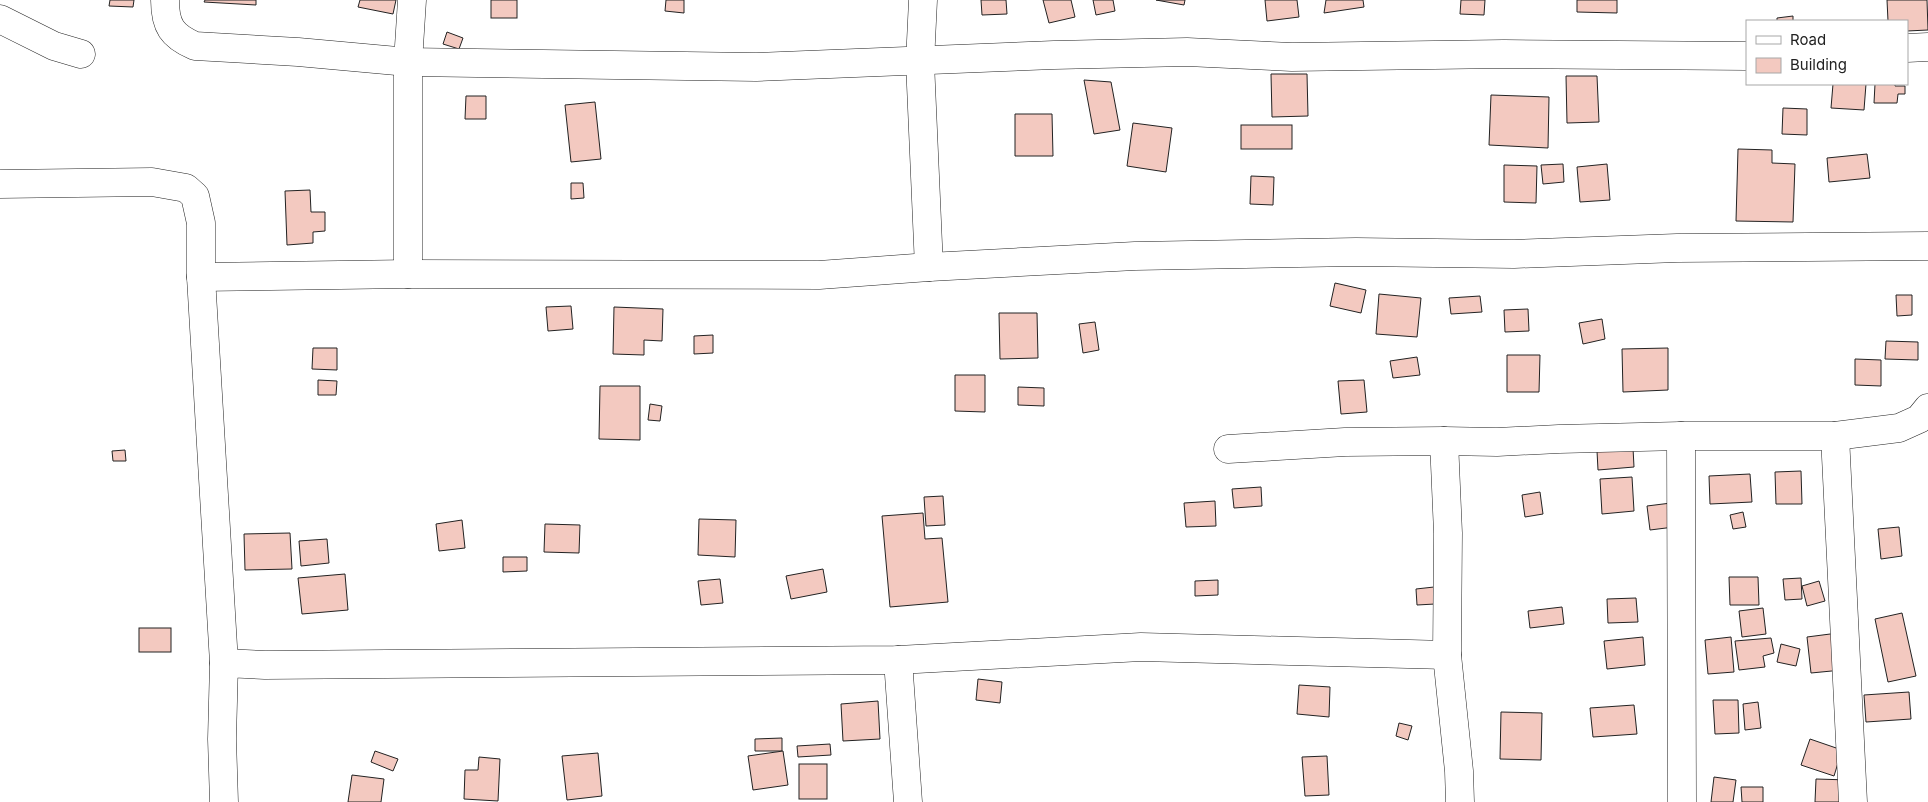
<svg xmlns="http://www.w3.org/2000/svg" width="1928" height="802" font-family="Inter,sans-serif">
  <rect width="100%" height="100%" fill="#fff"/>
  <g fill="#f3c9c0" stroke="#222">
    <polygon points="110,0 134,0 133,7 109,6"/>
    <polygon points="205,0 256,0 256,5 204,2"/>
    <polygon points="360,0 396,0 393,14 358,7"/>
    <rect x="491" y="0" width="26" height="18"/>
    <polygon points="666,0 684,0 684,13 665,11"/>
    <polygon points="981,0 1006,0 1007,14 982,15"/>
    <polygon points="1043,0 1071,0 1075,17 1049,23"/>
    <polygon points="1093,0 1113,0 1115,11 1096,15"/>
    <polygon points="1156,0 1185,0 1184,5"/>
    <polygon points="1265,0 1297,0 1299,17 1267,21"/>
    <polygon points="1326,0 1363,0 1364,7 1324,13"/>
    <polygon points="1461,0 1485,0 1484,15 1460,14"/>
    <polygon points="1577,0 1617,0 1617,13 1577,12"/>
    <polygon points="1887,0 1927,0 1928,30 1907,31 1907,21 1888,21"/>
    <polygon points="1793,16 1793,21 1777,21 1777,18"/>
    <polygon points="447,32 463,38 459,49 443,44"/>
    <polygon points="1271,74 1307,74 1308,116 1272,117"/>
    <polygon points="1566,76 1597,76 1599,122 1567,123"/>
    <polygon points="1084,80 1111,82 1120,130 1094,134"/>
    <polygon points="1833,84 1866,84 1864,110 1831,108"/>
    <polygon points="1875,84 1895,84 1895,86 1905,86 1905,94 1898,94 1897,103 1874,103"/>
    <polygon points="1491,95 1549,97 1548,148 1489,145"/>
    <polygon points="466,96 486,96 486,119 465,119"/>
    <polygon points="595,102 601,159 571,162 565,105"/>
    <polygon points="1783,108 1807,109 1807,135 1782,134"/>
    <polygon points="1015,114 1052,114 1053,156 1015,156"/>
    <polygon points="1133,123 1172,128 1166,172 1127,166"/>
    <rect x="1241" y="125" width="51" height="24"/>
    <polygon points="1738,149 1772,150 1772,163 1795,164 1793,222 1736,221"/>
    <polygon points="1867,154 1870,178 1829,182 1827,158"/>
    <polygon points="1563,164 1564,182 1543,184 1541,165"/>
    <polygon points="1607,164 1610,200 1580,202 1577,167"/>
    <polygon points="1504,165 1537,166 1536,203 1504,202"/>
    <polygon points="1251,176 1274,177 1273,205 1250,204"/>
    <polygon points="571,183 583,183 584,198 571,199"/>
    <polygon points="310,190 311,212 325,212 325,231 313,232 313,243 287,245 285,191"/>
    <polygon points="1335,283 1366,290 1361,313 1330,306"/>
    <polygon points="1379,294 1421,298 1417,337 1376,334"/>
    <polygon points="1896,295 1912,295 1912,315 1897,316"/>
    <polygon points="1480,296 1482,312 1451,314 1449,298"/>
    <polygon points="571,306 573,329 548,331 546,307"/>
    <polygon points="614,307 663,309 662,341 644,340 644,355 613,354"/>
    <polygon points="1528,309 1529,331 1505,332 1504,310"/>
    <polygon points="999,313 1037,313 1038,358 1000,359"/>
    <polygon points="1602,319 1605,339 1583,344 1579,323"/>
    <polygon points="1095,322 1099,350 1083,353 1079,324"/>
    <polygon points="713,335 713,353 694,354 694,336"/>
    <polygon points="1886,341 1918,342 1918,360 1885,359"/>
    <polygon points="313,348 337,348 337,370 312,369"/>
    <polygon points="1668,348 1668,390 1623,392 1622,349"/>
    <polygon points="1507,355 1540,355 1539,392 1507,392"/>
    <polygon points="1417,357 1420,375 1393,378 1390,361"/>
    <polygon points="1855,359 1881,360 1881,386 1855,385"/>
    <polygon points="955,375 985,375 985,412 955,411"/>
    <polygon points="318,380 337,381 336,395 318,395"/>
    <polygon points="1364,380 1367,412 1341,414 1338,381"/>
    <polygon points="600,386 640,386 640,440 599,439"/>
    <polygon points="1018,387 1044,388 1044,406 1018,405"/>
    <polygon points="650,404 662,406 660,421 648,420"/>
    <polygon points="1633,448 1634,467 1598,470 1597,451"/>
    <polygon points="125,450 126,461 113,461 112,451"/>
    <polygon points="1801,471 1802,504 1776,504 1775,472"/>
    <polygon points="1750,474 1752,502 1710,504 1709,476"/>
    <polygon points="1632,477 1634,511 1602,514 1600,479"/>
    <polygon points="1261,487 1262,506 1234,508 1232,489"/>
    <polygon points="1540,492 1543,514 1525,517 1522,495"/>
    <polygon points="943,496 945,525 926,526 924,497"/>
    <polygon points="1215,501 1216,526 1186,527 1184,503"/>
    <polygon points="1671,503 1674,527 1650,530 1647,506"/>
    <polygon points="1743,512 1746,527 1733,529 1730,515"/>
    <polygon points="923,513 925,539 942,538 948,602 890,607 882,516"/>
    <polygon points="699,519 736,520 735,557 698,555"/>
    <polygon points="462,520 465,548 439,551 436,524"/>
    <polygon points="545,524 580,525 579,553 544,552"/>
    <polygon points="1899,527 1902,556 1881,559 1878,529"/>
    <polygon points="290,533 292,569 245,570 244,534"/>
    <polygon points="327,539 329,563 301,566 299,541"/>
    <polygon points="503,557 527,557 527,571 503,572"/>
    <polygon points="823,569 827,592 791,599 786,576"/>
    <polygon points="345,574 348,610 302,614 298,578"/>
    <polygon points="1729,577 1758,577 1759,605 1730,605"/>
    <polygon points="1801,578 1802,599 1785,600 1783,579"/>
    <polygon points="720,579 723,603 701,605 698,581"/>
    <polygon points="1218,580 1218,595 1195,596 1195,581"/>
    <polygon points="1819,581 1825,601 1807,606 1802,586"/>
    <polygon points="1434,587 1435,604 1417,605 1416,589"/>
    <polygon points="1636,598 1638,622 1608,623 1607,599"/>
    <polygon points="1562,607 1564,624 1530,628 1528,611"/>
    <polygon points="1763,608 1766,634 1742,637 1739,611"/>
    <polygon points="1902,613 1916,676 1888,682 1875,619"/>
    <rect x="139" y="628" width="32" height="24"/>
    <polygon points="1838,633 1842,670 1811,673 1807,637"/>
    <polygon points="1643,637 1645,665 1607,669 1604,641"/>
    <polygon points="1731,637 1734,672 1708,674 1705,640"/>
    <polygon points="1771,638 1774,653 1763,656 1765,667 1739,670 1735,641"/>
    <polygon points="1781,644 1800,649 1796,666 1777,662"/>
    <polygon points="978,679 1002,682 1000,703 976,700"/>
    <polygon points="1299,685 1330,687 1329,717 1297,714"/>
    <polygon points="1909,692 1911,719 1866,722 1864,695"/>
    <polygon points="1713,700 1738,700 1739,733 1715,734"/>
    <polygon points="878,701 880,739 843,741 841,704"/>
    <polygon points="1758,702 1761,728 1745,730 1743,704"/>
    <polygon points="1634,705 1637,734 1593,737 1590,708"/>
    <polygon points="1501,712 1542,713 1541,760 1500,759"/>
    <polygon points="1399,723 1412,726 1408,740 1396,736"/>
    <polygon points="782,738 782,751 755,751 755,739"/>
    <polygon points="1810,739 1842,750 1834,776 1801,765"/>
    <polygon points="830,744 831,755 798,757 797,746"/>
    <polygon points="375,751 398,759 393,771 371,762"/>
    <polygon points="783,751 788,785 753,790 748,756"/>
    <polygon points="598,753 602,796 567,800 562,756"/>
    <polygon points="1327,756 1329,795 1305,796 1302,757"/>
    <polygon points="479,757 500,759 498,801 464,799 465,770 478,770"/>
    <rect x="799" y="764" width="28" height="35"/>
    <polygon points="352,775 384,779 381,802 348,802"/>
    <polygon points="1714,777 1736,780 1733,802 1711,802"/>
    <polygon points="1816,779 1849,780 1848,802 1815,802"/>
    <polygon points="1741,787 1763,787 1763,802 1742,802"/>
  </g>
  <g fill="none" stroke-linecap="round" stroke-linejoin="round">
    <g stroke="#222" stroke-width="29">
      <g id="minor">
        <path d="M 165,0 C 165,26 172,36 195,46 L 298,52 L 408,62 L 756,67 L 1054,55 L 1187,52 L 1292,57 L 1504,54 L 1747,56"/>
        <polyline points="923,0 920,62 929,267"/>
        <polyline points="0,19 54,46 81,54"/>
        <polyline points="1907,48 1928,47"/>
        <polyline points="0,184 152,182 186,188 195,196 201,223 201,277 224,663"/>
        <polyline points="408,274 408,62 412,0"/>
        <polyline points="201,277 408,274 819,275 929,267 1135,256 1356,252 1514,254 1677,248 1928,246"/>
        <polyline points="1835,436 1853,802"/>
        <polyline points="1444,441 1448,533 1447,655 1459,771 1460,802"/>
        <polyline points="1228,449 1345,442 1444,441 1497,442 1559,439 1681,436"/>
        <polyline points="898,660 908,802"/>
        <polyline points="224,802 222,739 224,663 265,665 898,660 1141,647 1447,655"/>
        <polyline points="1682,802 1681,436 1835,436 1899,428 1919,419 1928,408"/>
      </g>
    </g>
    <use href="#minor" stroke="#fff" stroke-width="28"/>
  </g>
  <rect x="1746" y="20" width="162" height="65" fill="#ffffff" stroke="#a7a7a7"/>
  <rect x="1756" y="36" width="25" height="8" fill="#ffffff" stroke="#a7a7a7"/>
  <text x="1790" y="45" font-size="15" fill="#222222">Road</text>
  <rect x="1756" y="58" width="25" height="15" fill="#f3c9c0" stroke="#a7a7a7"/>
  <text x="1790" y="70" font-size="15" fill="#222222">Building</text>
</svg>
